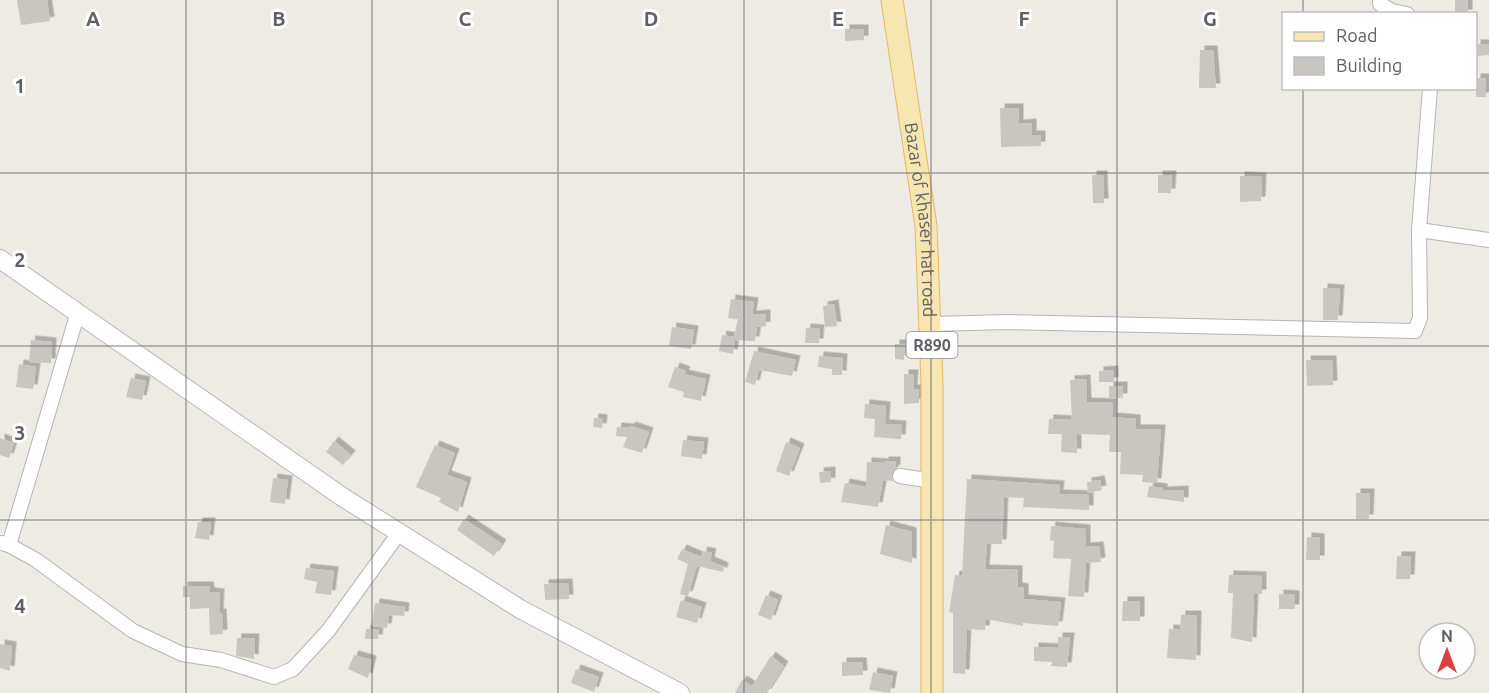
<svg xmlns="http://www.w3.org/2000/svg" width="1489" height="693" font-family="Ubuntu,sans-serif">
  <defs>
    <filter id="shadow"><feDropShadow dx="4.5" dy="-4.5" stdDeviation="0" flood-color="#0004"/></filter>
  </defs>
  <rect width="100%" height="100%" fill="#eeebe5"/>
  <g fill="#c9c6c2" filter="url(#shadow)">
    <polygon points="17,0 47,0 50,21 21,25"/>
    <rect x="1455" y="0" width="13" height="14"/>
    <polygon points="845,29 864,29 864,40 845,41"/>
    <polygon points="1476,44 1489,44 1489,55 1476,56"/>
    <polygon points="1200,50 1213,50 1216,88 1199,88"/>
    <rect x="1476" y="78" width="10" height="19"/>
    <polygon points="1000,108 1019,108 1019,124 1032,123 1032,135 1041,135 1041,146 1001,147"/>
    <polygon points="1092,175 1103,175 1104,203 1093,203"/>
    <polygon points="1158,175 1172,175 1171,193 1158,193"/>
    <polygon points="1240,176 1262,177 1261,201 1240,202"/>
    <polygon points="1323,288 1340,289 1338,320 1323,320"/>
    <polygon points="731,299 754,302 752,315 766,314 766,326 757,327 755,341 735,340 733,354 719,351 722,335 734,337 738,319 728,318"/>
    <polygon points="834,304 837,326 825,327 823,306"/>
    <polygon points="672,327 694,330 691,349 669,346"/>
    <polygon points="806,328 820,329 819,343 805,343"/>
    <polygon points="31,340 52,342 51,363 29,362"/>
    <polygon points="895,344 905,344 904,360 895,359"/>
    <polygon points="754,351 796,360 792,376 759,370 755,385 745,382"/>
    <polygon points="819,356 843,358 842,375 832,375 832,369 818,367"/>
    <polygon points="1306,360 1332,360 1333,385 1307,386"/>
    <polygon points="19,364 36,367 33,389 16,387"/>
    <polygon points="675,367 686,371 684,374 706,379 701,401 683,397 684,392 668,387"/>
    <polygon points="1114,370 1114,382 1099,382 1099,371"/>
    <polygon points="904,374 914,374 913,389 919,389 919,403 904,404"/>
    <polygon points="131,378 146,381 142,400 126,397"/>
    <polygon points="1086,379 1087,402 1113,403 1112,417 1136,419 1136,429 1161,429 1157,483 1142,482 1143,475 1120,474 1121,452 1109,452 1110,435 1077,434 1077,453 1061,452 1062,434 1048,434 1049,419 1072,420 1070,380"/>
    <rect x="1109" y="386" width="14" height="12"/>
    <polygon points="865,404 886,406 885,424 902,425 901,439 874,437 875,419 864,418"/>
    <polygon points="594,418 603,419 602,428 593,427"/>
    <polygon points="631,426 649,432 642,453 623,447 627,437 616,436 617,427 630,428"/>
    <polygon points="0,438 14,443 9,458 0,455"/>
    <polygon points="683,440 704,442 702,459 681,456"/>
    <polygon points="334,441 351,455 343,465 326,452"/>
    <polygon points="786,442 800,448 789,476 776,471"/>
    <polygon points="435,445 455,453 447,475 467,482 458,512 439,502 441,498 416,487"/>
    <polygon points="884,461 896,461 896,468 891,474 893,481 883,480 878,507 841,502 845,483 866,487 867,462 884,463"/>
    <polygon points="831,471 831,482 820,483 819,472"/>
    <polygon points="273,478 288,480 285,504 270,502"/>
    <polygon points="967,479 1060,485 1059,494 1089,495 1089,510 1023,507 1024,498 1004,497 1002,544 987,544 985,569 1018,570 1018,587 1024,588 1024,599 1061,602 1058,626 1023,623 1023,626 986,619 985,630 967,629 965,674 953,673 953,613 949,612 955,575 962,576"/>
    <polygon points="1100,480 1102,490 1088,493 1087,482"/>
    <polygon points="1149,486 1163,488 1163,491 1184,490 1184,502 1147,497"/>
    <polygon points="1356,493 1370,493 1369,519 1356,519"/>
    <polygon points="464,519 502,544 494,556 457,530"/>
    <polygon points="198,522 211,522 209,540 195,538"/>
    <polygon points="886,525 912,532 912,563 880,554"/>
    <polygon points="1051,526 1086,529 1086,547 1099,546 1101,562 1086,563 1084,597 1068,596 1071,559 1053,558 1054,541 1050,540"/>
    <polygon points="1307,537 1320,538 1320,560 1306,560"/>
    <polygon points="682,549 701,557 703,551 712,553 710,561 724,567 723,572 697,566 688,596 680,594 688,564 677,559"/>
    <polygon points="1397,556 1411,556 1410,579 1396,579"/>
    <polygon points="306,568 334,571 331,595 315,593 317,582 304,579"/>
    <polygon points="1229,575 1262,576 1262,594 1254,594 1252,642 1231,638 1233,593 1228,593"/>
    <polygon points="568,583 569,599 545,600 544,584"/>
    <polygon points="183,586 209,586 210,592 220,593 219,613 222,613 223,634 210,635 209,608 190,609 190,597 183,597"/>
    <polygon points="1279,594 1295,595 1295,609 1279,609"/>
    <polygon points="766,595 778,600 771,620 758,615"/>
    <polygon points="681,600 702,607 697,623 676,617"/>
    <polygon points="1123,601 1140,601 1140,621 1122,621"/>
    <polygon points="375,603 405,607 404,616 389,615 387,628 372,626"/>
    <polygon points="1181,615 1197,615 1196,660 1167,658 1169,629 1180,630"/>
    <polygon points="366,629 379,630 378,639 365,639"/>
    <polygon points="1058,637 1070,637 1067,667 1051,666 1052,662 1034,661 1034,647 1058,648"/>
    <polygon points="237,638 255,638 254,659 236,656"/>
    <polygon points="0,644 12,646 10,671 0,668"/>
    <polygon points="354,655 372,660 368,678 348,669"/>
    <polygon points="771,656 784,666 767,693 735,693 742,680 752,686"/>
    <polygon points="842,662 862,662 863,675 842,676"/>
    <polygon points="576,669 599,677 594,692 571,683"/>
    <polygon points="873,672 893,676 890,693 869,690"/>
  </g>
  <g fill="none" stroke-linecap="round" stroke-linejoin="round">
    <g stroke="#b2b5b8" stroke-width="16">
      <g id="minor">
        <polyline points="1380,0 1380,4 1392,11 1407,14"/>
        <polyline points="1419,230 1489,240"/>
        <polyline points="932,324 1007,322 1415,331 1420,318 1419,230 1430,88"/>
        <polyline points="900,476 933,481"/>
        <polyline points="2,543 9,545 78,312"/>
        <polyline points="9,545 36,560 133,631 182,654 221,660 274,677 293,669 328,631 399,533"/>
      </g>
    </g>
    <g stroke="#b4b7bb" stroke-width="20">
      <polyline id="secondary" points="0,259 341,496 520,609 680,693"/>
    </g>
    <g stroke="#e3b868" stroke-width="23">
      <g id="primary">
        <path id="s1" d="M 892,0 L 926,226 L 932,384 L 932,693"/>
      </g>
    </g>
    <use href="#minor" stroke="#fff" stroke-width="14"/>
    <use href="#secondary" stroke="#fff" stroke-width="18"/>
    <use href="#primary" stroke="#f7e6b0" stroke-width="21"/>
  </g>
  <path fill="none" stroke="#5d6064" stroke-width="1.5" stroke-opacity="0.55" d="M 186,0 L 186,693M 372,0 L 372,693M 558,0 L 558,693M 744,0 L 744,693M 931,0 L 931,693M 1117,0 L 1117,693M 1303,0 L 1303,14M 1303,88 L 1303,693M 0,173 L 1489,173M 0,346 L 1489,346M 0,520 L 1489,520"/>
  <g text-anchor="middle" stroke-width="6" stroke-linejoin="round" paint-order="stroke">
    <rect fill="#fff" stroke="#8e9092" stroke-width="1.5" x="906.5" y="332" width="51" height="26" rx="4.5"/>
    <g font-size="16" font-weight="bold" fill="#5d6064">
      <text x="932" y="351">R890</text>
    </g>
    <g font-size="18" fill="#5d6064" stroke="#fff">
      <text dy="6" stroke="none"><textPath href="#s1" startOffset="222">Bazar of khaser hat road</textPath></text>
    </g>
  </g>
  <g font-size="20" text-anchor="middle" font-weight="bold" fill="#5d6064" stroke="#fff" stroke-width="6" stroke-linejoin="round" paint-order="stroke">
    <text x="93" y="26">A</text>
    <text x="279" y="26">B</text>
    <text x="465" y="26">C</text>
    <text x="651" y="26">D</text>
    <text x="838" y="26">E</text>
    <text x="1024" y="26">F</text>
    <text x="1210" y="26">G</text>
    <text x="20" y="93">1</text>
    <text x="20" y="267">2</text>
    <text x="20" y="440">3</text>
    <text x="20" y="613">4</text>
  </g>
  <rect x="1282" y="12" width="195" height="78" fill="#ffffff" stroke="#bebfc1" stroke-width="1.5"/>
  <rect x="1294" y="32" width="30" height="9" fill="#f7e6b0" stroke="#bebfc1" stroke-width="1.5"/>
  <text x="1336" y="42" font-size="18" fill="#5d6064">Road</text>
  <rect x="1294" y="57" width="30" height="18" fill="#c9c6c2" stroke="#bebfc1" stroke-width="1.5"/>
  <text x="1336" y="72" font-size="18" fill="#5d6064">Building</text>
  <g transform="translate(1447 651)"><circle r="28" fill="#ffffff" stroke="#bebfc1" stroke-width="1.5"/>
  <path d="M0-4.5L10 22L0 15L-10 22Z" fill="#d84140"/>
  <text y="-9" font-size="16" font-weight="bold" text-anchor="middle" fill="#5d6064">N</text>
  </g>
</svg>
